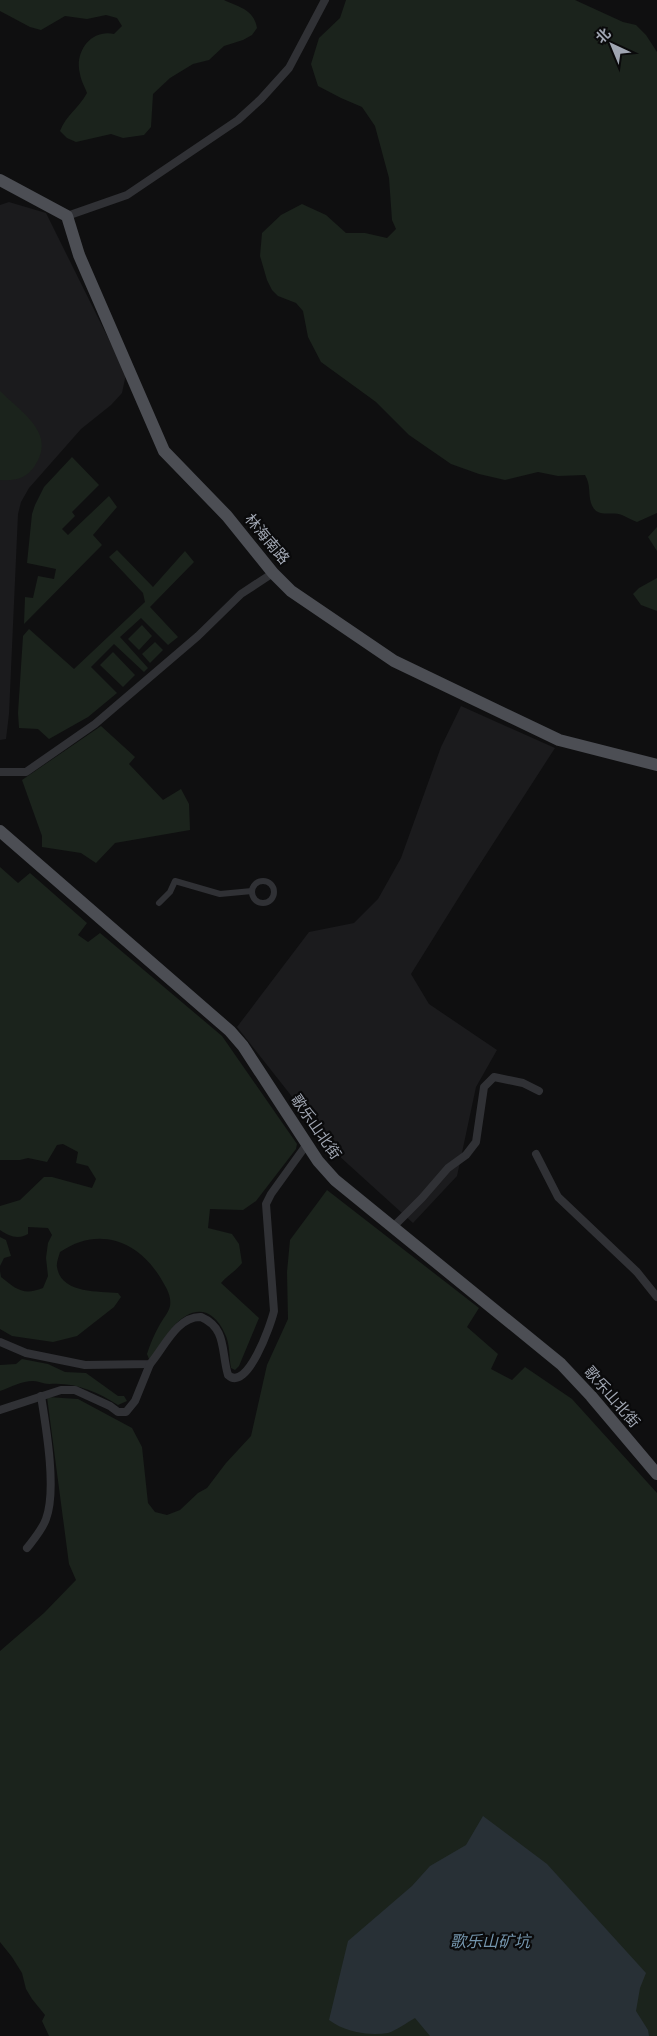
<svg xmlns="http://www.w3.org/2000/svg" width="657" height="2036" font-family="'Noto Sans','Noto Sans SC',sans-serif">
  <rect width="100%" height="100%" fill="#0f0f10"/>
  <g fill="#1b1b1d">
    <polygon points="9,202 46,213 126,374 122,393 111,405 81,429 29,488 21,502 18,514 9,714 6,739 0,740 0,205"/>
    <polygon points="461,706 555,748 469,881 411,974 429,1004 497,1050 476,1087 457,1176 413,1223 338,1155 237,1027 309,932 354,923 378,899 401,858 441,747"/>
  </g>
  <g fill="#1b231c">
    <path d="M 0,0 L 224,0 C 238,7 254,9 257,28 L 252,35 L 243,40 L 224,46 L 209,60 L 193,64 L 170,78 L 153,94 L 151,127 L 144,135 L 123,138 L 111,134 L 76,142 L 67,138 L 60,131 C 66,115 79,108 87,93 C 85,87 81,81 80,74 C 74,52 91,29 114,34 L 122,26 L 117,18 L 106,15 L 87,19 L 65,16 L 41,30 L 30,27 L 0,11 Z"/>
    <path d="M 346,0 L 575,0 L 623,22 L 636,25 L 646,35 L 657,52 L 657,513 L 637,522 C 631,520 627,517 622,515 C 610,510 597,520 591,503 C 588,493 591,485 585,475 L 558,476 L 538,472 L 505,480 L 479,474 L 451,464 L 409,435 L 376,402 L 321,362 L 308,337 L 303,311 L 296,303 L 278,296 L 272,290 L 267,280 L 260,256 L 262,233 L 281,215 L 302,204 L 326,215 L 346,233 L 365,233 L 387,238 L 396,229 L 392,220 L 389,178 L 375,126 L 362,107 L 341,98 L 318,86 L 311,64 L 319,38 L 340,18 Z"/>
    <path d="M 0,391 C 22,413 58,434 34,467 C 25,479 15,481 0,480 Z"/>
    <polygon points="72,457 99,485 72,512 75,516 62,529 68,535 109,496 117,507 93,535 102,545 24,624 25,597 33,598 38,576 54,579 56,569 27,563 32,514 35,505 44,487"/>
    <polygon points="657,527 657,551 648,537"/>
    <polygon points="117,550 153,587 185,551 194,562 150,607 178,637 168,645 141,618 120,637 148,668 144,672 114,644 91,667 117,693 88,717 49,739 38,729 19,728 18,713 23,636 29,629 74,669 145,602 143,593 109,557"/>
    <polygon points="657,578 657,611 641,605 633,594 639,588"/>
    <polygon points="142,625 152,636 139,650 128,639"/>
    <polygon points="155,642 163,650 150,663 142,654"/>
    <polygon points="113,652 135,675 123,687 100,665"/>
    <polygon points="101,726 135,757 129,764 163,800 181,789 189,804 190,830 115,843 96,863 81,853 42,847 42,836 22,780"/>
    <path d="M 0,867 L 18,883 L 30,873 L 87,923 L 78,935 L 88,942 L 100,933 L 222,1036 L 297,1144 L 296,1149 L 256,1201 L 243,1210 L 210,1209 L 208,1228 L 232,1234 L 239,1244 L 242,1263 C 236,1271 228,1275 221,1283 L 259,1318 L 239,1366 L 235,1370 L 231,1368 C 229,1358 230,1343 225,1334 C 212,1305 191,1306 172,1328 C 163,1338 160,1352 149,1359 L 147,1354 C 150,1344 154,1335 159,1326 C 162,1320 169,1312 170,1306 C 172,1295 165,1286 160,1277 C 137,1240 98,1226 60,1252 C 59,1256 56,1263 57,1267 C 61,1294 98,1291 118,1293 L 121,1297 L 114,1307 L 77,1336 L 53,1342 L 12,1336 L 0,1329 L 0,1271 L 1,1277 C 16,1289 23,1296 43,1288 L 48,1276 L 46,1258 L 48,1243 L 52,1235 L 48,1228 L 28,1227 L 28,1234 C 18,1240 9,1236 0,1230 L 0,1206 L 20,1200 L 44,1177 L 52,1177 L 92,1188 L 96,1179 L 88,1166 L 76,1163 L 78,1152 L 63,1144 L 57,1145 L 47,1162 L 28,1158 L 20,1160 L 0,1160 Z"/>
    <polygon points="327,1190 479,1308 467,1327 498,1354 491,1369 512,1380 525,1367 572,1399 657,1493 657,2036 49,2036 42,2021 45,2015 32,1999 26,1989 22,1973 12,1957 0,1942 0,1651 44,1613 76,1580 69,1564 47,1397 78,1399 132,1428 142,1447 148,1503 155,1512 167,1515 180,1510 198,1493 207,1488 226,1463 251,1436 267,1365 288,1319 287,1272 290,1240"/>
    <polygon points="0,1237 6,1240 11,1256 4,1258 0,1266"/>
    <path d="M 22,1359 L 48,1364 L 65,1372 L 86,1373 L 118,1396 L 124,1396 L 127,1401 L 118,1405 C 96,1391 75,1382 49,1384 C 43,1384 39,1381 33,1381 C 22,1381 11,1387 0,1391 L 0,1365 L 16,1364 Z"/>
  </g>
  <path fill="#283036" d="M 483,1816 L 547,1864 L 646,1973 L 640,1988 L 636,2011 L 648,2030 L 649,2036 L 430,2036 L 415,2018 C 406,2023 397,2030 388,2033 C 368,2036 345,2032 329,2020 L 348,1941 L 412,1886 L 430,1866 L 466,1845 Z"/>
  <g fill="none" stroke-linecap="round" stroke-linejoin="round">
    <g stroke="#303135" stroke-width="6">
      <circle cx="263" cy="892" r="11"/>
      <polyline points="159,903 170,892 175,881 220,894 252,891"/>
    </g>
    <g stroke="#303135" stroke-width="8">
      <polyline points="67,216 127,195 238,120 261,99 289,68 325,0"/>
      <polyline points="0,772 26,772 95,724 198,636 241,594 273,573"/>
      <polyline points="536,1154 558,1197 637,1272 657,1297"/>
      <polyline points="393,1227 422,1198 448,1168 466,1155 476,1142 484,1087 494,1077 523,1083 539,1091"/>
      <path d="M 0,1342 L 26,1353 L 85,1365 L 150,1364 C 164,1348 177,1316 201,1317 C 227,1328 221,1352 228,1375 C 247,1393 271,1324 274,1311 L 266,1204 L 271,1194 L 307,1144"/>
      <polyline points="0,1410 61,1390 75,1390 110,1406 118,1412 126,1412 135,1401 150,1364"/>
      <path d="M 27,1548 C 34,1539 42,1530 46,1519 C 57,1490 46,1427 41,1396"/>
    </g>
    <g stroke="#4c4e54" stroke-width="12">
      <polyline points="0,180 67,216 79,255 164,451 227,516 273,573 291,591 394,661 559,740 657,765"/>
      <polyline points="0,831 230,1031 243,1046 318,1161 335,1180 561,1364 591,1396 657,1474"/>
    </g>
  </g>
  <g text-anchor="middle" stroke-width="4.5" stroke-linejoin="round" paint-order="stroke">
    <g font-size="15" fill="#a0a6b2" stroke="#0a0a0b">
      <text transform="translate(267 539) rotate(50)" y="5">林海南路</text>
      <text transform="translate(316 1127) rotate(55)" y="5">歌乐山北街</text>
      <text transform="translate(612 1397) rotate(49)" y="5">歌乐山北街</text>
    </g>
    <g font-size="16" font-style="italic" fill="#7596ae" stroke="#0a0a0b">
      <text x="490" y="1947">歌乐山矿坑</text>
    </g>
  </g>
  <g transform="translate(612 45) rotate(316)" stroke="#0a0a0b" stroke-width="4" paint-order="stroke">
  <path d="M0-4L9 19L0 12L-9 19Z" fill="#a0a6b2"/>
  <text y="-8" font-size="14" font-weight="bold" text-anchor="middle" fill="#a0a6b2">北</text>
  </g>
</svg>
